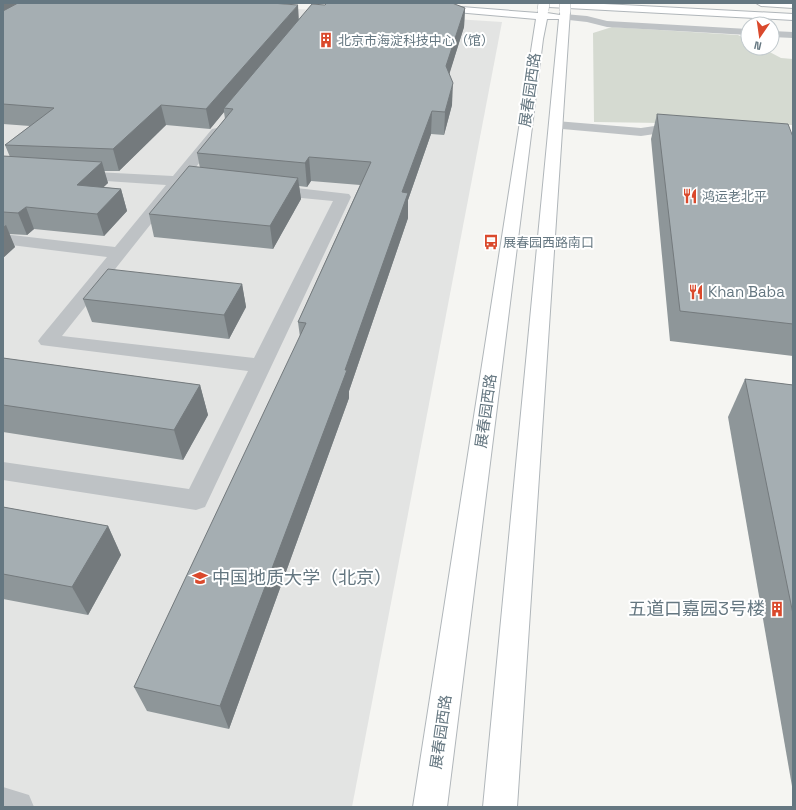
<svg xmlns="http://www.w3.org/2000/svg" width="796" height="810" font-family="'Space Grotesk','Noto Sans SC',sans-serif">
  <rect width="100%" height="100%" fill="#f5f5f2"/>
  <polygon fill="#e3e4e3" points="3,3 205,3 502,22 352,807 3,807"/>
  <polygon fill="#d5dad1" points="612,27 738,35 748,40 748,48 762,48 781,58 793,59 793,125 594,122 593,33"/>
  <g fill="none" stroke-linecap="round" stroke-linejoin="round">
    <g stroke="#b0b6ba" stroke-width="2">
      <g id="secondary">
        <polygon points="545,3 585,3 793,14 793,20 549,7 546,6"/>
        <polygon points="436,5 538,13 539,8 547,8 547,13 560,15 561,9 569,9 570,11 517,807 483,807 559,19 547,19 543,39 447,807 413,807 536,19 433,10 431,8"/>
      </g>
    </g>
    <g stroke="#b1b5b8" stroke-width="2">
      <polygon id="highway" points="756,3 793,3 793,8 761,6"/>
    </g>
    <g fill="#bec2c5" fill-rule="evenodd">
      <polygon points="564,14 587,16 607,21 748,29 748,35 607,27 587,22 560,19 559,17"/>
      <polygon points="772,31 793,32 793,38 772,37"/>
      <polygon points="556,121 641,128 682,122 687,123 689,126 687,129 682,130 641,136 551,128 549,125 551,122"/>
      <polygon points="217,128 222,129 224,132 188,177 211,180 214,183 211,186 181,186 62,336 254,358 333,201 270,195 265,193 262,190 265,187 270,185 349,194 351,197 205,507 196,510 3,480 3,462 189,489 248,371 41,345 38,341 41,337 107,257 3,244 3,234 115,247 166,185 76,179 71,178 69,175 71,172 76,171 173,176 212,129"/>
      <polygon points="3,787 29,795 34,807 3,807"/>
    </g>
    <use href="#secondary" fill="#fff" fill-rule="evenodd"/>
    <use href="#highway" fill="#fff" fill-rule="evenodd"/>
    <g stroke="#b0b6ba" stroke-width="12" stroke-linecap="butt">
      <g id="secondary-bridge">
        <polyline points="565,3 565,11"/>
        <polyline points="543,10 544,3"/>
      </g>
    </g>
    <use href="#secondary-bridge" stroke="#fff" stroke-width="11"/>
  </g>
  <g fill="#8e9699">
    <polygon points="3,3 16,3 16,4 299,19 325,5 465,8 464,27 449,74 452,105 444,135 431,134 408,200 408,218 349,391 349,398 229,729 147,711 134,687 300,337 298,322 360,185 311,181 307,187 299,186 301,199 273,249 154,237 149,214 200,168 197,153 225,119 224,112 210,129 166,125 119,171 104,171 108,183 103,187 121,189 127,211 104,236 34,229 27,235 9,234 15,247 3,258 3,156 10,157 5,145 30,126 3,124"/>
    <polygon points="657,114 793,137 793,356 670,341 651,139"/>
    <polygon points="242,284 246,307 229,339 92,322 83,299"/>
    <polygon points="3,358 200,385 208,415 183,460 3,432"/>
    <polygon points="745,379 793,385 793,792 728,417"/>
    <polygon points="3,507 108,526 121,555 88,615 3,599"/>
  </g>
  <g fill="#747a7d">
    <polygon points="3,3 16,3 19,13 3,22"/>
    <polygon points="298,5 299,22 224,108 224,112 210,129 206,109"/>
    <polygon points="465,8 464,27 445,88 446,66"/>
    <polygon points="453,83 452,105 444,135 445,112"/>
    <polygon points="161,105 166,125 119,171 113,149"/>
    <polygon points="432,111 431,134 408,200 408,218 349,391 349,398 229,729 220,706 345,370 402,192"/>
    <polygon points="309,157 311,181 307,187 305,163"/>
    <polygon points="102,162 108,183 84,206 77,185"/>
    <polygon points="298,178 301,199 273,249 270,226"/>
    <polygon points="121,189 127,211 104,236 97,214"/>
    <polygon points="26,207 34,229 27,235 18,213"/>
    <polygon points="6,225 15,247 3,258 3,227"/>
    <polygon points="242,284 246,307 229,339 224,315"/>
    <polygon points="200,385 208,415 183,460 174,430"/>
    <polygon points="108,526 121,555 88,615 72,587"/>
  </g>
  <g fill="#a5aeb2" stroke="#747a7d">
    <polygon points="18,3 271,3 298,5 206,109 161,105 113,149 5,145 54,108 3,104 3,11"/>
    <polygon points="327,3 452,3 465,8 446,66 453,83 445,112 432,111 402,192 408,193 345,370 347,370 220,706 134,687 306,323 298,322 371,162 309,157 305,163 197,153 233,109 224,108 312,4 325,5"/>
    <polygon points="657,114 788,124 793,137 793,324 680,311"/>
    <polygon points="3,156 102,162 77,185 121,189 97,214 26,207 18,213 3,212"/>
    <polygon points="189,166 298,178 270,226 149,214"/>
    <polygon points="108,269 242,284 224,315 83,299"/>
    <polygon points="3,358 200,385 174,430 3,405"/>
    <polygon points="745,379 793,385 793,614"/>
    <polygon points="3,507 108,526 72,587 3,574"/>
  </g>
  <defs>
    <g id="building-bare" transform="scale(1.2)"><path d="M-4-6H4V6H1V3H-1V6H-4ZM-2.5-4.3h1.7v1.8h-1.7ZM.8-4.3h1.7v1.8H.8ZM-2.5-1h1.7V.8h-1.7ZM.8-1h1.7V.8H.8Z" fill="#da492c" stroke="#fff" stroke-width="2.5" paint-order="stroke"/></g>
    <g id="restaurant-bare" transform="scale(1.2)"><path d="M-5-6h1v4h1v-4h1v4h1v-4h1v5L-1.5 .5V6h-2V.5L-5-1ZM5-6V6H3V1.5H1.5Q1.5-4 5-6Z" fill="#da492c" stroke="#fff" stroke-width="2.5" paint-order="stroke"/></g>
    <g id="bus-bare" transform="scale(1.2)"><path d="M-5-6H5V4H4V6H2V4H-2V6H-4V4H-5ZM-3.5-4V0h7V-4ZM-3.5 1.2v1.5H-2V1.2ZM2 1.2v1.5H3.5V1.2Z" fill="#da492c" stroke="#fff" stroke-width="2.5" paint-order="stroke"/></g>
    <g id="university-bare" transform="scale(1.2)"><path d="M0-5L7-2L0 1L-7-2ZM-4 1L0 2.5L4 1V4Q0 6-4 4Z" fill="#da492c" stroke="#fff" stroke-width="2.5" paint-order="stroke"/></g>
  </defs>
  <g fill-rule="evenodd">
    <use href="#building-bare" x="326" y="40"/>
    <use href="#restaurant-bare" x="690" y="196"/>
    <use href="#bus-bare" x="491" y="242"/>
    <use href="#restaurant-bare" x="696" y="292"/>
    <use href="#university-bare" x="200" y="578"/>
    <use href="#building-bare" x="777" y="609"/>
  </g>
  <g text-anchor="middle" stroke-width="4" stroke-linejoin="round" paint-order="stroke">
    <g font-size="13" fill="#657781" stroke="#fff" text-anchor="start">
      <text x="338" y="45">北京市海淀科技中心（馆）</text>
      <text x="702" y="201">鸿运老北平</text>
      <text x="503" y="247">展春园西路南口</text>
    </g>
    <g font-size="15" fill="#657781" stroke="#fff">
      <text transform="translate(530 90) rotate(-82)" y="5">展春园西路</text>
      <text transform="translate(486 411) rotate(-82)" y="5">展春园西路</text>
      <text transform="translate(441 732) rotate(-82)" y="5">展春园西路</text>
    </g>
    <g font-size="15" fill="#657781" stroke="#fff" text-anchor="start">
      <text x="708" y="297">Khan Baba</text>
    </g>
    <g font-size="18" fill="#657781" stroke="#fff" text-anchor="start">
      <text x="212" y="584">中国地质大学（北京）</text>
      <text x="765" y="615" text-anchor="end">五道口嘉园3号楼</text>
    </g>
  </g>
  <rect width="796" height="810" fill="none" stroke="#657781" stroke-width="8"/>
  <g transform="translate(760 36) rotate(193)"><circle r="19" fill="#ffffff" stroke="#c1c9cd"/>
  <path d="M0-3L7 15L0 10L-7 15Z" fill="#da492c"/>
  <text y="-6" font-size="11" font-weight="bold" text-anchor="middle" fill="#657781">N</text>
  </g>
</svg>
